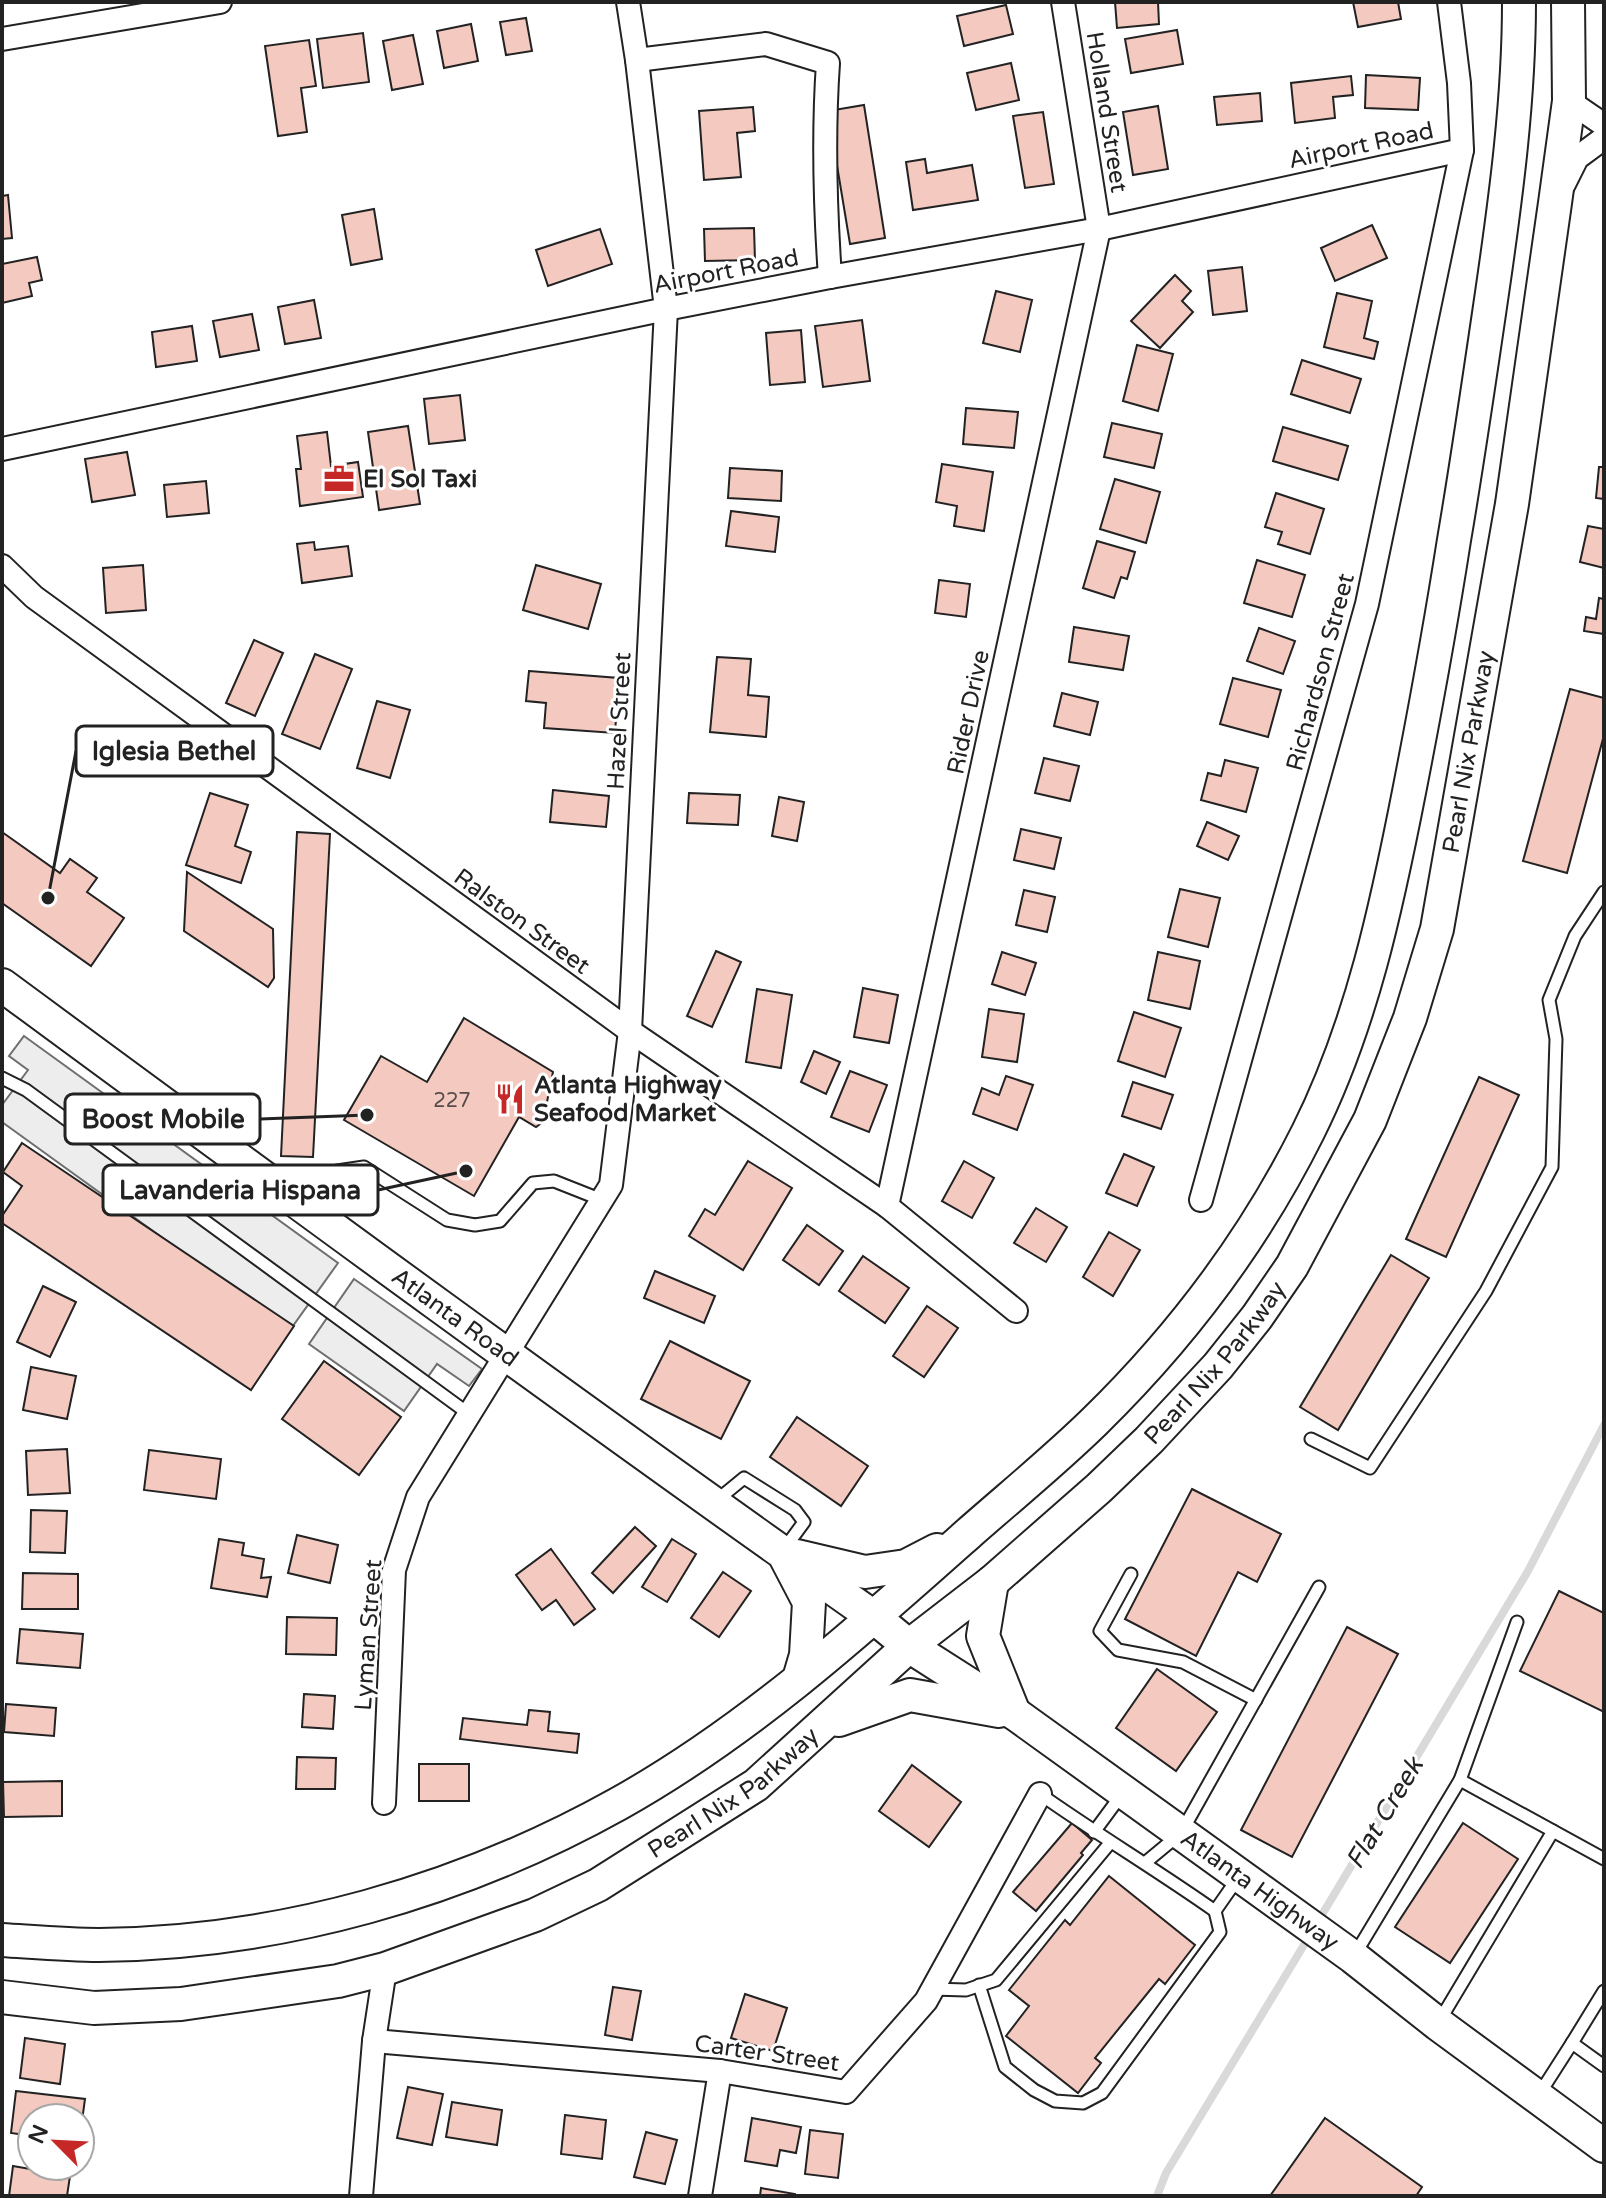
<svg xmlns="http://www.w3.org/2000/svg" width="1606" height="2198" font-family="'Varela Round',sans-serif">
  <rect width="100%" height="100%" fill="#fff"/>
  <g fill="#ededed" stroke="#6f6f6f" stroke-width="2">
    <polygon points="24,1036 338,1263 290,1330 2,1122 2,1105 28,1070 9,1056"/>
    <polygon points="354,1279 482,1369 469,1386 437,1364 404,1411 309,1344"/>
  </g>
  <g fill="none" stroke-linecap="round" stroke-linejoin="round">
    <g stroke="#d9d9d9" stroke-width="8">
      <polyline points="1317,1923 1528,1571 1604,1425"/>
      <polyline points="1157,2196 1166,2173 1310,1935"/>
    </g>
  </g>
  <g fill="#f3c9c0" stroke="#222" stroke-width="2">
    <polygon points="1115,2 1158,2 1159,24 1117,28"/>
    <polygon points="1353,2 1398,2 1401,19 1358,27"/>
    <polygon points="1006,5 1013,34 964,46 957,16"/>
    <polygon points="526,18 532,51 506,55 500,22"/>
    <polygon points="471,24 478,61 444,68 437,31"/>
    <polygon points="1177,30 1183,64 1131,73 1125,39"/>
    <polygon points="363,33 369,82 323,88 317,39"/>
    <polygon points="413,35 423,84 392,90 383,41"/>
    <polygon points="309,40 316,86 301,88 307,132 278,136 265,46"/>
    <polygon points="1011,63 1019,100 976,110 967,73"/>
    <polygon points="1366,75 1420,78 1418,110 1365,108"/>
    <polygon points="1351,76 1353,95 1333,97 1335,118 1295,123 1291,83"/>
    <polygon points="1260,93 1262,121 1217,125 1214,97"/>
    <polygon points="864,105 885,238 850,244 828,111"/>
    <polygon points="1158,106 1168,169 1133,175 1123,112"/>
    <polygon points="753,107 755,131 737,133 741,177 704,180 699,111"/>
    <polygon points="1043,112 1054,184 1025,188 1013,116"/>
    <polygon points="925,159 927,173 972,165 978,200 913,210 906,162"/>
    <polygon points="8,195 12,238 2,239 2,196"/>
    <polygon points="374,209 382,259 351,265 342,215"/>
    <polygon points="1372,225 1387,258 1335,281 1321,248"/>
    <polygon points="754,228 755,260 705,261 704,229"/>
    <polygon points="600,229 612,264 548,286 536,250"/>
    <polygon points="37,257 42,280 29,283 32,296 2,303 2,264"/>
    <polygon points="1242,267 1247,311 1213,315 1208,271"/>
    <polygon points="1175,275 1191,291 1182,301 1193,312 1160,348 1131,321"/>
    <polygon points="996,291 1032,300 1020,352 983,343"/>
    <polygon points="1337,293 1372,301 1364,338 1378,342 1374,359 1324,347"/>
    <polygon points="314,300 321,338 285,344 278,307"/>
    <polygon points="252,314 259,350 220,357 213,321"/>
    <polygon points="862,320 870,381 823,387 815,326"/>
    <polygon points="192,326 197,361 156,367 152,332"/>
    <polygon points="801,330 805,382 770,385 766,333"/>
    <polygon points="1137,345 1173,354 1158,411 1123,401"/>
    <polygon points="1302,360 1361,379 1350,413 1291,394"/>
    <polygon points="460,395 465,440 429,444 424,399"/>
    <polygon points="966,408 1018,412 1014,448 963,444"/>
    <polygon points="1112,423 1162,434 1154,468 1104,457"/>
    <polygon points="408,426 420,504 379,510 368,432"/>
    <polygon points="1283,427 1348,446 1338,480 1273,461"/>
    <polygon points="327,432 331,466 358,462 363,497 300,506 296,469 301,469 297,436"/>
    <polygon points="127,452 135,495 92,502 85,459"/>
    <polygon points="942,464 993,472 984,531 954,526 957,506 936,502"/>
    <polygon points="1599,467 1604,467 1604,499 1596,498"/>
    <polygon points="730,468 782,471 781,501 728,498"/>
    <polygon points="1115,479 1160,492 1146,543 1100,529"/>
    <polygon points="206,481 209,513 167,517 164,485"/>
    <polygon points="1276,493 1324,509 1310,554 1278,544 1282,532 1265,527"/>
    <polygon points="731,511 779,517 775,552 726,546"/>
    <polygon points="1588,526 1604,529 1604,568 1580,562"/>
    <polygon points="1097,541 1135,552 1127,579 1121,577 1114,598 1083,588"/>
    <polygon points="314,542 315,550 348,546 352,576 302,583 297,544"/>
    <polygon points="1257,560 1305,575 1292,617 1244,603"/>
    <polygon points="143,565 146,610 106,613 103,568"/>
    <polygon points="536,565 601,584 588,629 523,610"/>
    <polygon points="939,580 970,584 966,617 935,613"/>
    <polygon points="1599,598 1604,599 1604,634 1584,631 1586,617 1596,619"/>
    <polygon points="1074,627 1129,636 1123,670 1069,662"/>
    <polygon points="1259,628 1295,641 1283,674 1247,661"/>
    <polygon points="254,640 283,653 255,716 226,703"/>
    <polygon points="315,654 352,669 320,749 282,734"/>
    <polygon points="717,657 751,659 748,695 769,697 766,737 710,732"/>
    <polygon points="529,671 619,678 615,733 544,728 546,703 526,701"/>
    <polygon points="1233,678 1281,690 1268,737 1220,724"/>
    <polygon points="1570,689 1604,698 1604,735 1567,873 1523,861"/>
    <polygon points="1062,693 1098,702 1090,735 1054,726"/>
    <polygon points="377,701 410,710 390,778 357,768"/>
    <polygon points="1044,758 1079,766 1070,801 1035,793"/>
    <polygon points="1225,760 1258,768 1246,812 1201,800 1208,773 1221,776"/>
    <polygon points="553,790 609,796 606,827 550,822"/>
    <polygon points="210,793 248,805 235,846 251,852 241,883 186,865"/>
    <polygon points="689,793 740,795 738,825 687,823"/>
    <polygon points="779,797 804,802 797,841 772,836"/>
    <polygon points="1207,822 1239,836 1228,860 1197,846"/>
    <polygon points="1021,829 1061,838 1054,869 1014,860"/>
    <polygon points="2,832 60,873 70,859 97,878 87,892 124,918 91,966 2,903"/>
    <polygon points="297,832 330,834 313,1157 281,1156"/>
    <polygon points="187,872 273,929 274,978 268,987 184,931"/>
    <polygon points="1180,889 1220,898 1208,947 1168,937"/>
    <polygon points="1024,890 1055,897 1047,932 1016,925"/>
    <polygon points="716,951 741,962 712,1027 687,1016"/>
    <polygon points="1002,952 1036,963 1025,995 992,984"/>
    <polygon points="1158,952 1200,961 1190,1009 1148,1000"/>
    <polygon points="863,988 898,995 889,1043 854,1037"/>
    <polygon points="757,989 792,995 781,1068 746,1062"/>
    <polygon points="989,1009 1024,1014 1017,1062 982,1057"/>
    <polygon points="1134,1012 1181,1028 1165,1077 1118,1061"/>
    <polygon points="464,1018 553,1072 543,1122 536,1127 519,1117 474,1196 344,1120 381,1056 427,1082"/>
    <polygon points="814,1051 840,1062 826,1094 801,1082"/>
    <polygon points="850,1071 887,1085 869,1132 831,1117"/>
    <polygon points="1006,1076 1033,1085 1017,1130 973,1114 982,1088 999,1095"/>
    <polygon points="1479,1077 1519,1095 1446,1257 1406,1239"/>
    <polygon points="1133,1082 1173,1095 1161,1129 1122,1116"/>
    <polygon points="22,1143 294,1326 251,1390 2,1223 2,1216 22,1186 3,1172"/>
    <polygon points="1124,1154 1154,1167 1137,1206 1106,1193"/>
    <polygon points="748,1161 792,1188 743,1270 689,1236 705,1209 715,1215"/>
    <polygon points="964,1161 994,1178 972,1218 942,1201"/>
    <polygon points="1036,1208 1067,1227 1046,1262 1014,1243"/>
    <polygon points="807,1225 843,1251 819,1285 783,1260"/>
    <polygon points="1109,1232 1140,1250 1113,1296 1083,1277"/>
    <polygon points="1391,1255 1429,1278 1338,1430 1300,1407"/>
    <polygon points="863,1256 909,1288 885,1323 839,1291"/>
    <polygon points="655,1271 715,1296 704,1323 644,1298"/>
    <polygon points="43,1286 76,1302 50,1357 17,1342"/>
    <polygon points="927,1306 958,1328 924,1377 893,1356"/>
    <polygon points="670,1341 750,1381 721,1439 641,1399"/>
    <polygon points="324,1361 401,1417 359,1475 282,1419"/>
    <polygon points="31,1367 76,1376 67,1419 23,1410"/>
    <polygon points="797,1417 868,1466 841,1506 770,1457"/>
    <polygon points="67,1449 70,1493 28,1495 26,1451"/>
    <polygon points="149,1450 221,1459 216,1499 144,1490"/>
    <polygon points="1192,1489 1281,1534 1257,1582 1238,1572 1196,1656 1125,1619"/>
    <polygon points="31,1510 67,1511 65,1553 30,1552"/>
    <polygon points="635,1527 656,1546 613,1593 592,1573"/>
    <polygon points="297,1535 338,1545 330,1583 288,1573"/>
    <polygon points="219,1539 244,1543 242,1555 264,1559 261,1578 271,1577 267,1597 211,1588"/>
    <polygon points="672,1539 696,1554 667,1602 642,1587"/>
    <polygon points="551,1549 595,1609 574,1625 556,1600 542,1610 516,1575"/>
    <polygon points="723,1572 751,1591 719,1637 691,1618"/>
    <polygon points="23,1573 78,1574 78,1609 22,1609"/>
    <polygon points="1559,1591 1604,1613 1604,1712 1520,1671"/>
    <polygon points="287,1617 337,1618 336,1655 286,1654"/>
    <polygon points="1347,1627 1398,1654 1292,1857 1241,1830"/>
    <polygon points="20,1629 83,1634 80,1668 17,1663"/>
    <polygon points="1157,1669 1217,1712 1176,1771 1116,1728"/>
    <polygon points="304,1694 335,1696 333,1729 302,1727"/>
    <polygon points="6,1704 56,1708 54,1736 4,1732"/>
    <polygon points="529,1710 550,1712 548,1731 579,1734 577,1753 460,1739 463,1718 527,1725"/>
    <polygon points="297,1757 336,1758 335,1789 296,1789"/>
    <rect x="419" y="1764" width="50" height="37"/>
    <polygon points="912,1765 961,1802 929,1847 879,1811"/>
    <polygon points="62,1781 62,1816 4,1817 3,1782"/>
    <polygon points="1072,1823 1092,1840 1081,1853 1083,1855 1036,1911 1013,1892"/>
    <polygon points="1463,1823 1518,1859 1450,1963 1395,1927"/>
    <polygon points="1109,1876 1195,1945 1165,1984 1159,1979 1095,2058 1101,2063 1078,2093 1006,2036 1029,2006 1009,1990 1065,1920 1070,1925"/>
    <polygon points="613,1987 641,1991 632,2040 605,2035"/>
    <polygon points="745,1994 787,2008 773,2051 731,2038"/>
    <polygon points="25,2038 65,2044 60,2084 20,2078"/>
    <polygon points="408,2087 443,2094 432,2145 397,2138"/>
    <polygon points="16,2091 85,2099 80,2136 80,2118 32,2118 32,2136 11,2133"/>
    <polygon points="452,2102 502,2110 497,2145 446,2137"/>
    <polygon points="565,2115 606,2120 602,2159 561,2154"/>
    <polygon points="752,2118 801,2127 796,2153 780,2150 777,2166 745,2161"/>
    <polygon points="1325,2118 1422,2187 1416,2196 1270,2196"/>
    <polygon points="810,2130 843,2134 838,2178 805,2174"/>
    <polygon points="646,2132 677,2140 665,2184 634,2177"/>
    <polygon points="13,2166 70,2176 67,2196 9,2196"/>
    <polygon points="761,2188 795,2194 795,2196 760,2196"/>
  </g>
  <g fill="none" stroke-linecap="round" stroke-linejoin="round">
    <g stroke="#222" stroke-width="15">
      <g id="lane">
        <polyline points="2,1078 26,1090 469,1414"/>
        <polyline points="307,1205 337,1171 364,1167 447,1220 475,1225 500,1221 533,1183 554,1181 602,1200"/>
        <polyline points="1311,1439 1370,1468 1486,1291 1552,1167 1556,1039 1549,1000 1575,936 1604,892"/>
        <polyline points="716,1501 744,1478 795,1510 804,1522 782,1552"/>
        <polyline points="1131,1574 1100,1631 1118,1650 1183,1662 1256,1700"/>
        <polyline points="1460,1780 1604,1859"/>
        <path d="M 1040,1794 C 1098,1835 1157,1870 1215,1911 L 1238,1878"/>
        <polyline points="1094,1832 1122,1794"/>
        <polyline points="1146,1862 1181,1833 1319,1587"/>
        <polyline points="1354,1956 1460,1780 1517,1622"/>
        <polyline points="979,1985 1005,2067 1034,2090 1055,2101 1083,2103 1102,2093 1220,1932 1215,1911"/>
        <polyline points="932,1989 966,1990 996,1980 1110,1843"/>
        <polyline points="1440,2020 1553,1831"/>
        <polyline points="1572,2043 1604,1991"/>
        <polyline points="1540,2093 1572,2043 1604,2066"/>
      </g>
    </g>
    <g stroke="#222" stroke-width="26">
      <g id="street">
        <polyline points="2,39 220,2"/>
        <path d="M 637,60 L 766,44 L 828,63 C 823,135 825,205 830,277"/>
        <polyline points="1569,101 1604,125"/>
        <polyline points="1564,184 1577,158 1604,138"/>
        <polyline points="2,449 666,309 830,277 1099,229 1462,150"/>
        <polyline points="2,566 34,597 630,1031 887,1206 1016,1311"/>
        <polyline points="1201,1200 1367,604 1462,150 1459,83 1449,2"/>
        <polyline points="887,1206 1099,229 1063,2"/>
        <polyline points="384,1803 394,1570 418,1497 611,1185 630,1031 666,309 637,60 628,2"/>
        <polyline points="374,2041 720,2071 846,2092 926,2001 1040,1794"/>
        <polyline points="361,2196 374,2041 385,1969"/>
        <polyline points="700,2196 720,2071"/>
      </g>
    </g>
    <g stroke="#222" stroke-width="36">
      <g id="secondary">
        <path id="s1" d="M 2,985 C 291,1198 581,1411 875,1618 L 909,1646 L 1014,1713 L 1353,1957 L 1438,2024 L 1604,2146"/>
        <polyline points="797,1556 865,1572 906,1566 937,1550"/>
        <polyline points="786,1558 809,1602 806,1655 799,1679"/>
        <polyline points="992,1582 983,1636 1014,1713"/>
        <polyline points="839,1720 910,1695 999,1711"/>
        <path d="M 2,1940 C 34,1942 67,1945 99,1945 C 280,1943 460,1892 618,1804 C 747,1732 859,1631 969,1533 C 1011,1496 1054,1461 1094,1422 C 1180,1338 1254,1240 1308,1132 C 1362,1024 1387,905 1410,787 C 1426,705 1441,623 1454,540 C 1468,458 1480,375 1492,293 C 1506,197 1519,99 1519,2"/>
        <path id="s2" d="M 2,1997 L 94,2008 L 181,2004 L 338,1981 L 385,1969 L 535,1915 L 598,1885 L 756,1785 L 909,1646 L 992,1582 L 1099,1488 L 1149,1440 L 1218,1366 L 1257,1317 L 1292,1266 L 1370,1120 L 1410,1018 L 1437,929 L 1512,504 L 1555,203 L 1569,101 L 1568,2"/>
      </g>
    </g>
    <use href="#lane" stroke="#fff" stroke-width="11"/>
    <use href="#street" stroke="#fff" stroke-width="22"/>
    <use href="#secondary" stroke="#fff" stroke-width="32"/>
  </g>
  <defs>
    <g id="office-bare" transform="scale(2.4)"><path d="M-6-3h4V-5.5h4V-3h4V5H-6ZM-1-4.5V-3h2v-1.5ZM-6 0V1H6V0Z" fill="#c62828" stroke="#fff" stroke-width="2.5" paint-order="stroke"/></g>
    <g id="restaurant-bare" transform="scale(2.4)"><path d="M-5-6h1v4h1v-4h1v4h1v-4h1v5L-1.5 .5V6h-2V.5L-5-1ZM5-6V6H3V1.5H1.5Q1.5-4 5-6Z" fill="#c62828" stroke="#fff" stroke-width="2.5" paint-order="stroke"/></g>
  </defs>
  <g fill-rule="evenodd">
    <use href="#office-bare" x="339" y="479"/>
    <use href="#restaurant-bare" x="510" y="1099"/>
  </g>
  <g text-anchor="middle" stroke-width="6" stroke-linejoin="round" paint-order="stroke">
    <g font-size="20" fill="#564c4a">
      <text x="452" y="1107">227</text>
    </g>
    <g font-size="24" fill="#222" stroke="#fff">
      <text transform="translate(1107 112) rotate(81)" y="8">Holland Street</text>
      <text transform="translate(1361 145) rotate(-12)" y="8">Airport Road</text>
      <text transform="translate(726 271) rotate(-11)" y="8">Airport Road</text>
      <text transform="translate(1320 672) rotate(-75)" y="8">Richardson Street</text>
      <text transform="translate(968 712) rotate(-78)" y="8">Rider Drive</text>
      <text transform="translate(619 721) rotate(-87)" y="8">Hazel Street</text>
      <text dy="8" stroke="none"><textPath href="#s2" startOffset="2100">Pearl Nix Parkway</textPath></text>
      <text transform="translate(522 921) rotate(36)" y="8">Ralston Street</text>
      <text dy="8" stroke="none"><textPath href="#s1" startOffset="562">Atlanta Road</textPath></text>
      <text dy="8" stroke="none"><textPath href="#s2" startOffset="1428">Pearl Nix Parkway</textPath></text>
      <text transform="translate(368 1635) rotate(-86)" y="8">Lyman Street</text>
      <text dy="8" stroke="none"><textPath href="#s2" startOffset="780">Pearl Nix Parkway</textPath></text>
      <text dy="8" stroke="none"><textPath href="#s1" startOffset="1550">Atlanta Highway</textPath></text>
      <text transform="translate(767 2053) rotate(8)" y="8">Carter Street</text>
    </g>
    <g font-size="24" font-weight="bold" fill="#222" stroke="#fff" text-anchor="start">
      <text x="363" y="487">El Sol Taxi</text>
      <text x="534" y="1093">Atlanta Highway<tspan x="534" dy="28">Seafood Market</tspan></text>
    </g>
    <g font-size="26" font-style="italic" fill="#222" stroke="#fff">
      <text transform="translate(1384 1813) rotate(-59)" y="9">Flat Creek</text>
    </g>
  </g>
  <path fill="none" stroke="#222" stroke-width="3" d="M48 898L76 751M367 1115L260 1119M466 1171L378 1190"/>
  <g fill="#222" stroke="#fff" stroke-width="3">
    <circle cx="48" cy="898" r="8"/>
    <circle cx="367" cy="1115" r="8"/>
    <circle cx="466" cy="1171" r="8"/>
  </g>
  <g fill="#fff" stroke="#222" stroke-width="3">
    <rect x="76" y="726" width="197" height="50" rx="8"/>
    <rect x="65" y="1094" width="195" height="50" rx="8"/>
    <rect x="103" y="1165" width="275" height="50" rx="8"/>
  </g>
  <g font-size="26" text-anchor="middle" font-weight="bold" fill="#222">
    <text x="174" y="760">Iglesia Bethel</text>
    <text x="163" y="1128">Boost Mobile</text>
    <text x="240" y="1199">Lavanderia Hispana</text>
  </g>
  <rect width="1606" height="2198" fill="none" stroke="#222222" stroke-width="8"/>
  <g transform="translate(56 2142) rotate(294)"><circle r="38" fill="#ffffff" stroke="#a7a7a7" stroke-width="2"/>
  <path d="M0-6L14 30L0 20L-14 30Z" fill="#c62828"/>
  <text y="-12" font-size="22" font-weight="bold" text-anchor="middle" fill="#222222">N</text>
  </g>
</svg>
